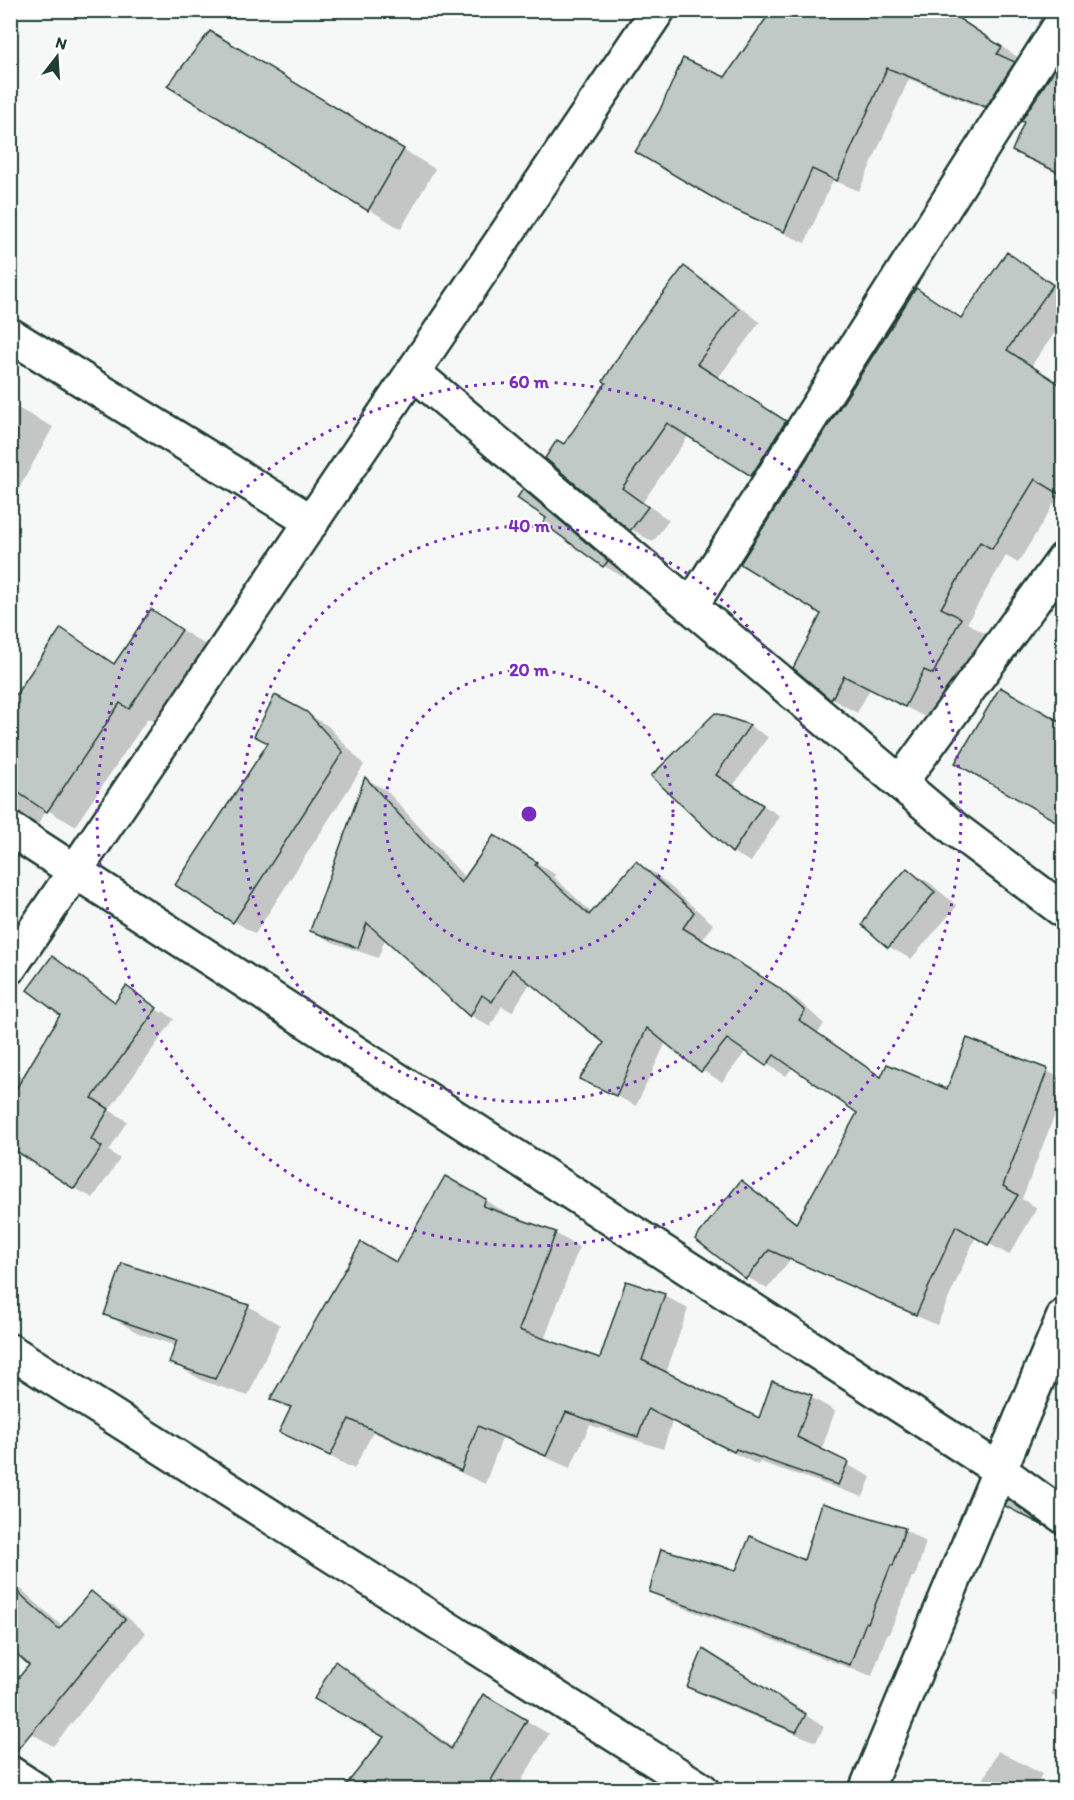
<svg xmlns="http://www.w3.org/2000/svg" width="1074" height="1800" font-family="Itim,sans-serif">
  <rect width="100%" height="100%" fill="#f6f7f7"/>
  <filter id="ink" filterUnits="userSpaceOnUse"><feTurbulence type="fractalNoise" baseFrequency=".0167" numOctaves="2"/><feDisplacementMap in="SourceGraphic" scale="12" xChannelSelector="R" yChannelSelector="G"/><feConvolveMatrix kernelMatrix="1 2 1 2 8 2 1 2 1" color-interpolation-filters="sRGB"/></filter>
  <g filter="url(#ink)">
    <g fill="#0003">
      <polygon points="946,10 1022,60 1008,118 909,79 859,191 833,180 805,243 751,218 637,151 726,79"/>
      <polygon points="211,32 435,169 401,229 169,86"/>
      <polygon points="1064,86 1064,177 1013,151"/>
      <polygon points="1008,254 1033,269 1064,291 1064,320 1031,366 1060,494 1018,563 1006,556 967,623 986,634 959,687 950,683 931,720 870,689 857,713 832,699 795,667 823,614 916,290 962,318"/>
      <polygon points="685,268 706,281 760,322 718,378 807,435 774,487 689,435 643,502 669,520 653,542 631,529 547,458 564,446"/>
      <polygon points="10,404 53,427 10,505"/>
      <polygon points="524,491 543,503 626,573 623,577 604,566 545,523 548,518"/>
      <polygon points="151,611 209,647 157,724 148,718 75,826 47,810 37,826 29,828 20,853 10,869 10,706 61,630 116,664"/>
      <polygon points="306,713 328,726 364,765 255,934 234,921"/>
      <polygon points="716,715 750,726 768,737 733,786 780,816 751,862 732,852 653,776"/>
      <polygon points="366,779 386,790 466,879 514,848 556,875 554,877 592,913 636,863 656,874 713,924 702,941 798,1000 824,1024 818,1033 883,1078 948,1091 1047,1071 1064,1080 1064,1091 1022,1199 1037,1208 1009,1255 976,1236 937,1325 790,1260 767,1289 747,1277 697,1239 741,1182 761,1194 798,1223 859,1113 793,1067 786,1076 746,1051 722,1082 702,1070 666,1042 636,1106 581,1078 606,1043 531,982 512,1012 502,1006 490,1027 470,1015 386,937 378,958 332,942 312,930"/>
      <polygon points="907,870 930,883 957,906 911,959 888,946"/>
      <polygon points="53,958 71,968 116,1002 126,988 143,997 143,1000 162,1013 163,1011 174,1019 109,1110 127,1121 109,1151 120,1159 93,1198 74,1188 10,1127 10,1069 24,1079 62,1015"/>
      <polygon points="446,1178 509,1214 508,1216 555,1233 579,1247 544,1340 601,1360 664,1295 688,1309 666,1373 760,1420 811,1397 835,1411 821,1451 871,1477 863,1497 760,1462 758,1465 672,1422 663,1449 590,1425 570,1468 502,1438 485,1484 373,1432 354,1469 281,1431 291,1410 272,1399 396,1264"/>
      <polygon points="248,1306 280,1325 248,1396 203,1381 171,1362 176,1346 138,1333 106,1314"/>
      <polygon points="1064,1370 1064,1396 1055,1391"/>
      <polygon points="1064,1477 1064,1492 1056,1486"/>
      <polygon points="1009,1501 1031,1514 1053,1530 1007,1506"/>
      <polygon points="904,1529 926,1542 915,1577 912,1577 889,1634 887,1634 872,1676 673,1604 651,1592 805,1562"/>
      <polygon points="10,1584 22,1590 63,1627 91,1593 114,1606 146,1633 53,1746 31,1733 31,1665 10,1646"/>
      <polygon points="723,1662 824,1727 816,1742 709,1698 689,1687"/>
      <polygon points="335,1663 358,1676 453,1748 484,1696 549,1734 516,1790 344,1790 386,1737"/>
      <polygon points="1064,1676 1064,1703 1051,1694"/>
      <polygon points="998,1751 1042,1774 1034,1790 978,1790"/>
    </g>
    <g fill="#c0c9c6" stroke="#1f3d34" stroke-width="1.5">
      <polygon points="772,10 946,10 1002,47 997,54 1015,62 986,107 887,68 837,181 812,169 784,232 727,206 635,152 659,112 683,58 725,77"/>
      <polygon points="210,31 404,149 368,211 167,86"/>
      <polygon points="1064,55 1064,175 1012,151 1024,122 1021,121"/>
      <polygon points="1007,252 1053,285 1007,350 1064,387 1064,497 1035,479 992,549 980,542 941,608 961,618 933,674 924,670 905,707 844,676 831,700 793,668 821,614 740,564 916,288 961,318"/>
      <polygon points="684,266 739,309 697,364 786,421 751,476 667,423 622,488 648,507 630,531 545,458 557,440 564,444 606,383 603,381 636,329"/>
      <polygon points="523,489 608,561 603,567 543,523 546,518 517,498"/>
      <polygon points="151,609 182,630 129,709 120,703 47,812 10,787 10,703 61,628 114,664"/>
      <polygon points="1000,687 1064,724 1064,826 955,763"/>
      <polygon points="275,695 307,712 343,752 233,923 175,885 268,743 254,736"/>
      <polygon points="715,713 750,725 716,775 763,805 732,853 651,776"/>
      <polygon points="365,777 461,883 494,835 537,862 535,865 589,915 636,861 694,912 683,928 778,987 805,1011 799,1020 881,1077 887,1064 947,1089 967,1038 1048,1069 1003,1186 1018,1195 988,1245 956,1226 916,1315 769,1250 746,1279 695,1239 741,1180 796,1223 857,1113 774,1055 766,1066 727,1039 701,1072 647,1028 616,1096 579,1079 604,1043 512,969 492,1002 482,995 470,1017 367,923 358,948 310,931"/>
      <polygon points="907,868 935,892 888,948 862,925 871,909"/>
      <polygon points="52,956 115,1002 126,986 157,1008 92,1098 109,1109 91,1139 102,1147 74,1189 10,1147 10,1099 60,1015 27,990"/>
      <polygon points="445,1176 486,1199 483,1206 556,1232 519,1330 600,1358 626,1281 665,1294 642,1360 759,1418 772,1381 812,1395 797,1437 848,1462 838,1485 736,1449 734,1452 648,1409 638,1437 566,1412 546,1456 478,1426 461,1471 349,1419 330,1456 279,1432 291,1407 270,1399 361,1242 396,1262"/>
      <polygon points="122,1263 249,1305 215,1379 169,1363 177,1340 104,1315"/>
      <polygon points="1008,1499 1044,1526 1005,1506"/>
      <polygon points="822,1503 905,1528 893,1566 891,1565 868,1623 866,1622 850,1665 649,1592 661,1549 736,1570 750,1536 804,1560"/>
      <polygon points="10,1585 59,1629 91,1591 125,1619 13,1755 10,1754 10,1688 29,1665 10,1648"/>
      <polygon points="703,1649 806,1714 796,1732 687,1687"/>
      <polygon points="335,1661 451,1749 483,1694 527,1720 491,1780 504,1790 342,1790 384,1737 314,1699"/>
    </g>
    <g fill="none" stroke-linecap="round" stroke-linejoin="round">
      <g stroke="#1f3d34" stroke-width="38">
        <g id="minor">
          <polyline points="10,335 312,522"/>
          <polyline points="413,372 955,829 1064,911"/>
          <polyline points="691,606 1064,19"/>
          <polyline points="900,783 1064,559"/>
          <polyline points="10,829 1001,1471 1064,1517"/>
          <polyline points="10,967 658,10"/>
          <polyline points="10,1351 702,1790"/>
          <polyline points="10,1773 36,1790"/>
          <polyline points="866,1790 1064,1316"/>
        </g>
      </g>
      <use href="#minor" stroke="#fff" stroke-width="33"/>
    </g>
  </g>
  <g fill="none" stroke="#7b2cbf" stroke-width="3" stroke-dasharray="3 6">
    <circle cx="529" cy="814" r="144"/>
    <circle cx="529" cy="814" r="288"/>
    <circle cx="529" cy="814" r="432"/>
  </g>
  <circle cx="529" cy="814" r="9" fill="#7b2cbf" stroke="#fff" stroke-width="3"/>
  <g font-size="18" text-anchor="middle" font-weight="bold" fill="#7b2cbf" stroke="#fff" stroke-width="4.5" stroke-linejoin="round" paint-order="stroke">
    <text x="529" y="388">60 m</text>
    <text x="529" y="532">40 m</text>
    <text x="529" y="676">20 m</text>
  </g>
  <rect width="1074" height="1800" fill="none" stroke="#fff" stroke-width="36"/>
  <rect x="18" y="18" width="1038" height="1764" fill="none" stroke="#1f3d34" stroke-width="2" filter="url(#ink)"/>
  <g transform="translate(57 57) rotate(17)" stroke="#ffffff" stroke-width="4.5" paint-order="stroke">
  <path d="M0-4.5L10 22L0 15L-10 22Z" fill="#1f3d34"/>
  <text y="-9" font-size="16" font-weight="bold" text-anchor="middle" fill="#1f3d34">N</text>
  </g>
</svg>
